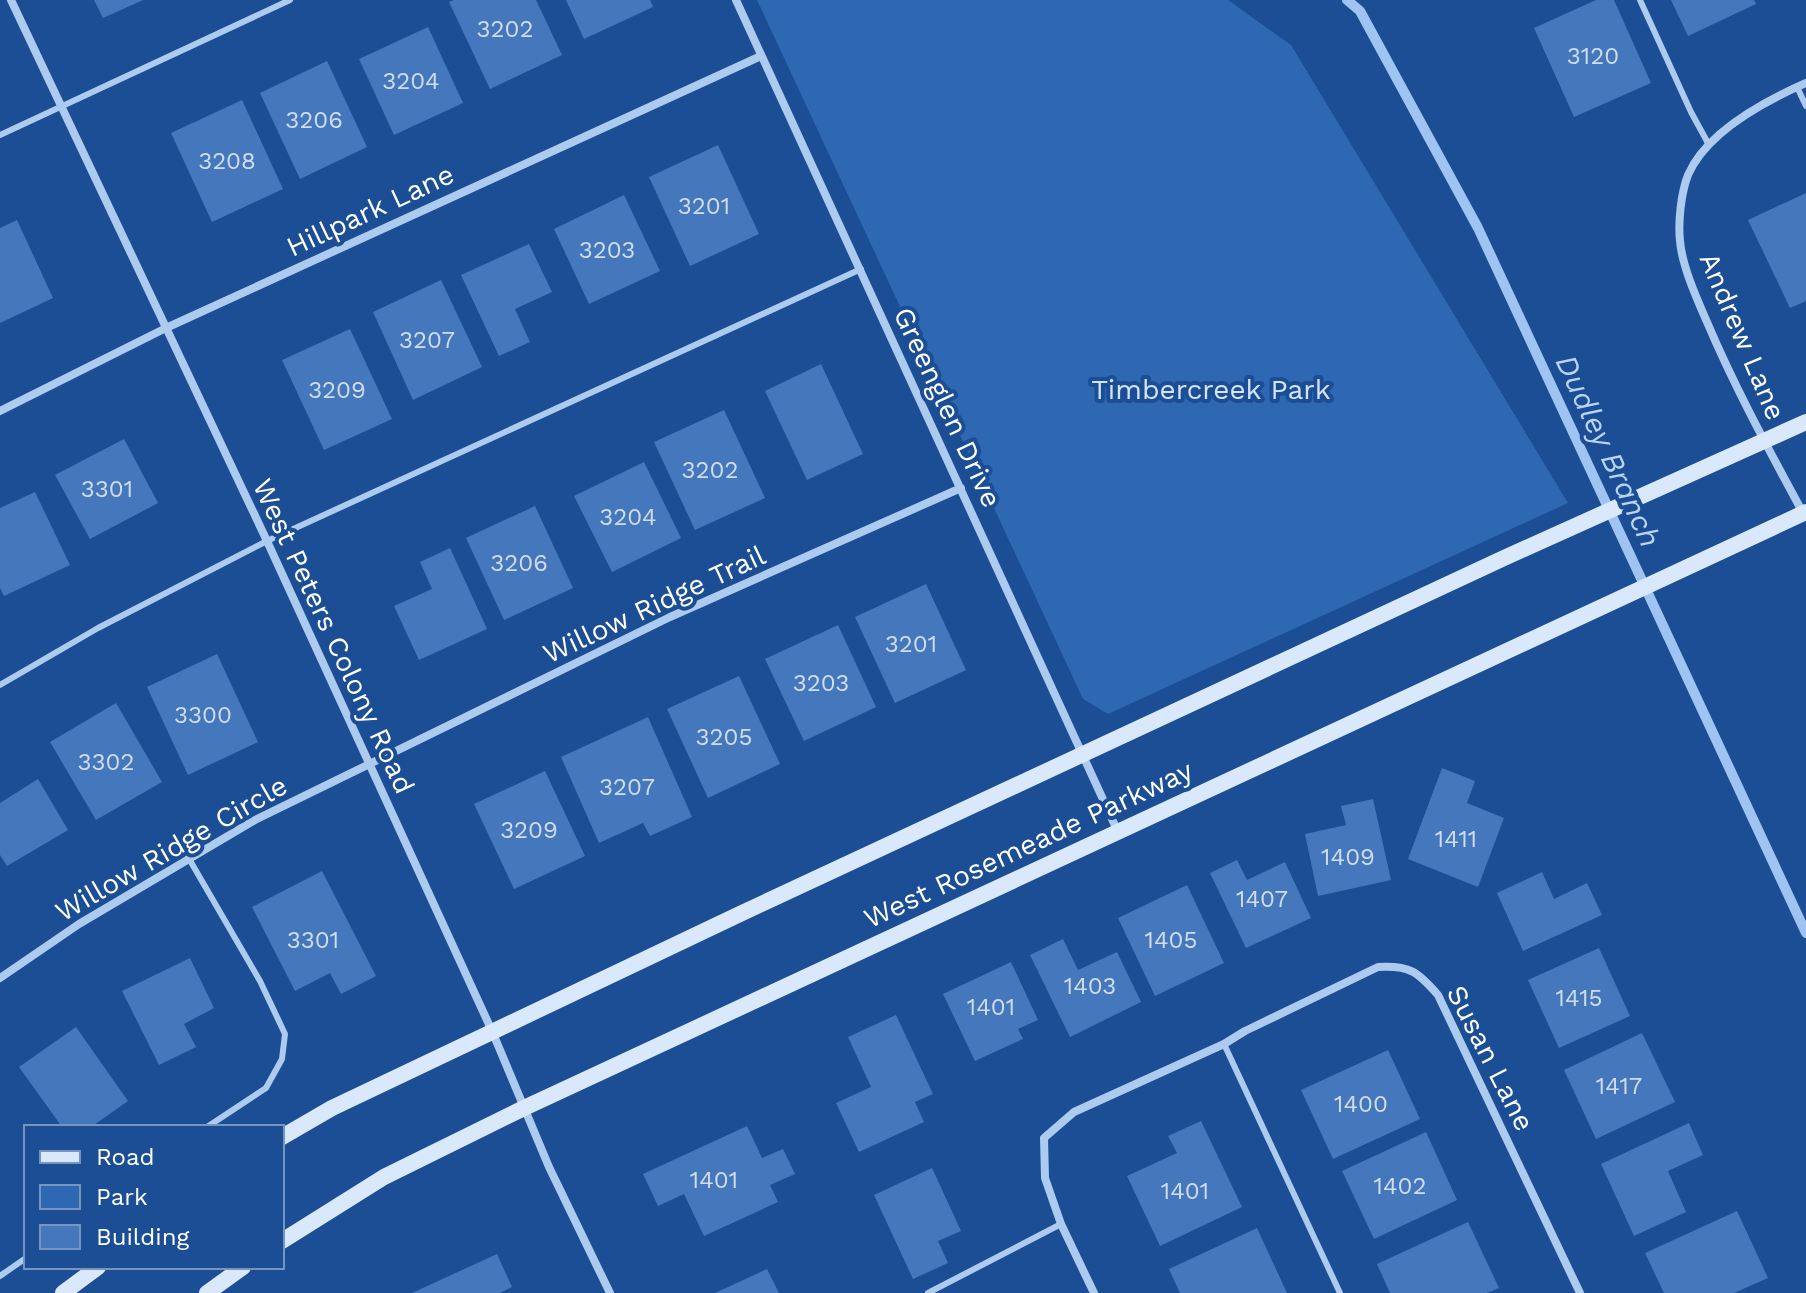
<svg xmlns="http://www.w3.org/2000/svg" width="1806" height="1293" font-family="'Work Sans',sans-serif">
  <rect width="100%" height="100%" fill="#1b4e94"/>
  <polygon fill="#2e67b2" points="757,0 1228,0 1291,45 1568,503 1108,714 1083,699"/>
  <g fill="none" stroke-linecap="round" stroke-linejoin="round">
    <polyline stroke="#a0c4f1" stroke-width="10" points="1347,0 1360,11 1478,228 1806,933"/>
  </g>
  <g fill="#47b">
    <polygon points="94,0 143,0 103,18"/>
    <polygon points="454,0 536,0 562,55 490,89 449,2"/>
    <polygon points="566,0 650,0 653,7 584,39"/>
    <polygon points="1596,0 1614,0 1651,83 1574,117 1534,28"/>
    <polygon points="1671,0 1754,0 1756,4 1688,36"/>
    <polygon points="428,27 463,103 394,135 359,59"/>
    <polygon points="327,61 367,147 300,179 260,93"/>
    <polygon points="242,100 283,189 212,222 171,133"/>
    <polygon points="718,145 759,234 690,266 649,177"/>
    <polygon points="1806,193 1806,301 1790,308 1748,220"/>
    <polygon points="624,195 660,271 589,304 554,229"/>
    <polygon points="17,220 53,298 0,323 0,228"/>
    <polygon points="529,244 552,292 515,309 530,342 499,356 461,275"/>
    <polygon points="441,280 482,367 413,400 373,312"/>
    <polygon points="350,329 392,419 324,450 282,360"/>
    <polygon points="821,364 863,454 807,480 765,391"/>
    <polygon points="724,410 765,498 695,530 654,442"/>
    <polygon points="124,439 158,503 90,539 55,475"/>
    <polygon points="644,462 681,538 612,572 574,496"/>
    <polygon points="35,492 70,565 4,596 0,588 0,508"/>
    <polygon points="535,506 573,588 504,620 466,538"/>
    <polygon points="450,548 487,629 419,660 394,606 432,589 420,562"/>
    <polygon points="926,584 966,670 895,703 855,617"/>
    <polygon points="838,625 876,707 804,741 765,659"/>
    <polygon points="217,654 258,742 188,775 147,687"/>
    <polygon points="739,676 780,764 708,798 667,709"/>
    <polygon points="116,703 162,782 96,820 50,742"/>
    <polygon points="648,717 692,817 650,836 643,823 599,843 561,757"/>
    <polygon points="1442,768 1475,781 1467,803 1504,818 1478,887 1408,859"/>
    <polygon points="545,771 585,856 514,889 474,804"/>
    <polygon points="38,779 68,830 7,866 0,855 0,803"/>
    <polygon points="1373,799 1391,880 1318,896 1305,834 1346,825 1341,806"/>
    <polygon points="1237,860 1247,880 1285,862 1311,918 1246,948 1210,873"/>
    <polygon points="322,871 376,976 341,994 330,973 295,991 252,907"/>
    <polygon points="1542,872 1554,899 1587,883 1602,915 1523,951 1497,893"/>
    <polygon points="1187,885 1224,963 1155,996 1118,918"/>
    <polygon points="1063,939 1078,970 1117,952 1141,1002 1070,1037 1030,955"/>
    <polygon points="1599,948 1630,1016 1559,1048 1528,980"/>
    <polygon points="190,958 214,1008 184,1024 196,1047 159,1065 122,991"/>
    <polygon points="1011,962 1038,1020 1018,1029 1023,1039 975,1061 943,994"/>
    <polygon points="896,1015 933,1094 915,1102 924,1122 859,1152 836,1103 871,1087 848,1037"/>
    <polygon points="76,1027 128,1101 91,1127 62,1127 19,1067"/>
    <polygon points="1642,1033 1675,1102 1596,1139 1564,1070"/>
    <polygon points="1388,1050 1420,1119 1333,1159 1301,1090"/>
    <polygon points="1201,1121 1242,1207 1160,1246 1127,1176 1177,1153 1168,1136"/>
    <polygon points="1689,1123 1703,1155 1668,1171 1686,1212 1634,1236 1601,1164"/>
    <polygon points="747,1126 762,1158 783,1149 795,1174 770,1185 778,1202 704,1236 684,1194 658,1206 643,1174"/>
    <polygon points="1426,1132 1457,1200 1374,1239 1342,1171"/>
    <polygon points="932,1168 961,1231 938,1241 948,1263 913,1279 874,1195"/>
    <polygon points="1737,1211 1768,1278 1734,1293 1664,1293 1645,1253"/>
    <polygon points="1468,1222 1499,1288 1487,1293 1390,1293 1377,1264"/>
    <polygon points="1257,1228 1287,1293 1180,1293 1169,1269"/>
    <polygon points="497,1254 512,1287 500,1293 412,1293"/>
    <polygon points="767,1269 779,1293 715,1293"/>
  </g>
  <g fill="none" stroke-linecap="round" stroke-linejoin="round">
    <g stroke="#adcaef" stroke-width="6">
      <polyline points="1640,0 1691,112 1709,145"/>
      <polyline points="1797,87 1806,106"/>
      <polyline points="0,135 290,0"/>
      <polyline points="0,685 98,628 267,541 861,269"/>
      <polyline points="188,857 260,981 285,1034 282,1059 266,1088 207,1127"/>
      <polyline points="1224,1044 1340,1293"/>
      <polyline points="0,1276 26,1258"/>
      <polyline points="928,1293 1061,1224"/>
    </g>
    <g stroke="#adcaef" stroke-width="8">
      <polyline points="11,0 267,541 492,1031 549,1167 610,1293"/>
      <polyline points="736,0 1118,832"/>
      <polyline points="0,411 166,328 761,56"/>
      <path d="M 1803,513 C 1769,450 1735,388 1707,322 C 1697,299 1682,266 1680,241 C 1678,222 1681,193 1688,175 C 1707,131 1765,101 1806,83"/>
      <polyline points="0,978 79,924 255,820 670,617 961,488"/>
      <path d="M 1094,1293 L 1061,1224 L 1045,1178 L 1044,1138 L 1074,1112 L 1224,1044 L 1245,1031 L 1378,967 C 1410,965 1418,972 1438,995 L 1580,1293"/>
    </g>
    <g stroke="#dae8fb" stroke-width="16">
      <polyline points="282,1137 332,1108 742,913 1504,558 1806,422"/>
      <polyline points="282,1241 384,1177 524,1108 1806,512"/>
      <polyline points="63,1293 98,1267"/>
      <polyline points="207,1293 243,1267"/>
    </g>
  </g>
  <g text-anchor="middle" stroke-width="8" stroke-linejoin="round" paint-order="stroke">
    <g font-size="24" fill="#d0ddee">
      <text x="505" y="37">3202</text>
      <text x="1593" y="64">3120</text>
      <text x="411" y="89">3204</text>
      <text x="314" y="128">3206</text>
      <text x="227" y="169">3208</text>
      <text x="704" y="214">3201</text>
      <text x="607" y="258">3203</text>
      <text x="427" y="348">3207</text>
      <text x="337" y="398">3209</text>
      <text x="710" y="478">3202</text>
      <text x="107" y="497">3301</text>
      <text x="628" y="525">3204</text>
      <text x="519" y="571">3206</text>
      <text x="911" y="652">3201</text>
      <text x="821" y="691">3203</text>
      <text x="203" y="723">3300</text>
      <text x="724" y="745">3205</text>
      <text x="106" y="770">3302</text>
      <text x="627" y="795">3207</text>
      <text x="529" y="838">3209</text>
      <text x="1456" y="847">1411</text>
      <text x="1348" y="865">1409</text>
      <text x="1262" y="907">1407</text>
      <text x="313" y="948">3301</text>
      <text x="1171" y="948">1405</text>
      <text x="1090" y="994">1403</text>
      <text x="1579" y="1006">1415</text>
      <text x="991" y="1015">1401</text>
      <text x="1619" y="1094">1417</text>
      <text x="1361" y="1112">1400</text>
      <text x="714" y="1188">1401</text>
      <text x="1400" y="1194">1402</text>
      <text x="1185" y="1199">1401</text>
    </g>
    <g font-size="28" fill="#fff" stroke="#1b4e94">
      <text transform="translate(370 210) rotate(-25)" y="10">Hillpark Lane</text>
      <text transform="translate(1743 336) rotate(67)" y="10">Andrew Lane</text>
      <text transform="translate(948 407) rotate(65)" y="10">Greenglen Drive</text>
      <text transform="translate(654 604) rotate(-25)" y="10">Willow Ridge Trail</text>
      <text transform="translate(334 636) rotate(65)" y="10">West Peters Colony Road</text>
      <text transform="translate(1028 844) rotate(-25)" y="10">West Rosemeade Parkway</text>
      <text transform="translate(171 848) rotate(-30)" y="10">Willow Ridge Circle</text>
      <text transform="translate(1491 1058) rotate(63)" y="10">Susan Lane</text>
    </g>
    <g font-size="28" fill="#d3e4fb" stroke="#1b4e94">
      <text x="1211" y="399">Timbercreek Park</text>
    </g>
    <g font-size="30" font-style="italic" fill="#b9d4f6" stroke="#1b4e94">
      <text transform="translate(1608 451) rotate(65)" y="10">Dudley Branch</text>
    </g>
  </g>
  <rect x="24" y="1125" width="260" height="144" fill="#1b4e94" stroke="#7695bf" stroke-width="2"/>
  <rect x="40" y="1151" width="40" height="12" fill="#dae8fb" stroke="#7695bf" stroke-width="2"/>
  <text x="96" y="1165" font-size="24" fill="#ffffff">Road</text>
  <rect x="40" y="1185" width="40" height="24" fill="#2e67b2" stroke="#7695bf" stroke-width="2"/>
  <text x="96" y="1205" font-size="24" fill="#ffffff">Park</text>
  <rect x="40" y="1225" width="40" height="24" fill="#4477bb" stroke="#7695bf" stroke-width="2"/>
  <text x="96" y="1245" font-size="24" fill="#ffffff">Building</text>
</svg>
